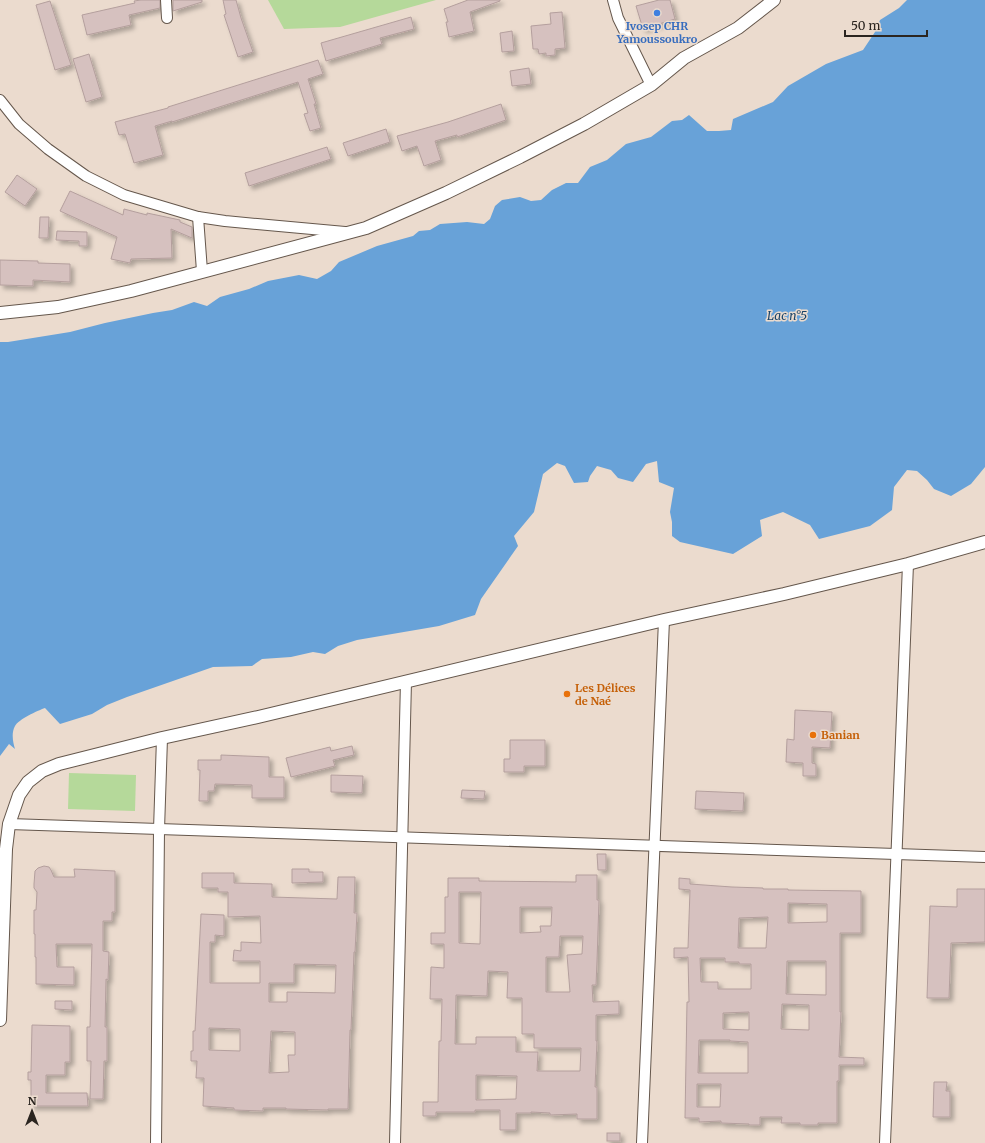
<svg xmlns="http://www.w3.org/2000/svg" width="985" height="1143" font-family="Merriweather,serif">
  <defs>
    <filter id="shadow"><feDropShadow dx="3.5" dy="3.5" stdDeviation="2" flood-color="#0004"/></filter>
  </defs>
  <rect width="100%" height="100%" fill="#ebdbce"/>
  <g fill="#b5d99a">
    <polygon points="268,0 436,0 340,27 284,29"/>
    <polygon points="69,773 136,775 135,811 68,809"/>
  </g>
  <path fill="#68a2d8" d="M 907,0 L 985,0 L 985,467 L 971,484 L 951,496 L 934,489 L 927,480 L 917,471 L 907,470 L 894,487 L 892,510 L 870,526 L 819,539 L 810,525 L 783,512 L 760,520 L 762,536 L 733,554 L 680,542 L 672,536 L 672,522 L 670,512 L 674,488 L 659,482 L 657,461 L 646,464 L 633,482 L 618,478 L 611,470 L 597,466 L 590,476 L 588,482 L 574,483 L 565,466 L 557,463 L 543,474 L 534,512 L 514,536 L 518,546 L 481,599 L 475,615 L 439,626 L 357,640 L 338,646 L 325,654 L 313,652 L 291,657 L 262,659 L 252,666 L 213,667 L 127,697 L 107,705 L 92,714 L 60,724 L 45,708 C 37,711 19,719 15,726 C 11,733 13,742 15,749 L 9,744 L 0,756 L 0,342 L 8,342 L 70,332 L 105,323 L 153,313 L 172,310 L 194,302 L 207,306 L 220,297 L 249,289 L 268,281 L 299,275 L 317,279 L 331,271 L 339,262 L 377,246 L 413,236 L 419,231 L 430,230 L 440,224 L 467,222 L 484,224 L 490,219 L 495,206 L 502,200 L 520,197 L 531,201 L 541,200 L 552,190 L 566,183 L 578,183 L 590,167 L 607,160 L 626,144 L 651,137 L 672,121 L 682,120 L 689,115 L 707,131 L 719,131 L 731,130 L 733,119 L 773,102 L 788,86 L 826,64 L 863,50 L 875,32 L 880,20 L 899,8 Z"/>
  <g fill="#d6c1bf" stroke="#b49f9d" fill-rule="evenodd" filter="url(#shadow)">
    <polygon points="141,0 160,0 160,8 129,15 131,25 87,35 82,15 135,3 134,1"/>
    <polygon points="173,0 202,0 202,2 173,11"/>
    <polygon points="223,0 236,0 241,18 253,52 238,57 224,15 226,14"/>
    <polygon points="468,0 500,0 500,1 470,12 474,31 449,37 446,22 448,22 444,9"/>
    <polygon points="659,0 670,0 675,19 643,29 636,6"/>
    <polygon points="50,1 71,65 55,70 36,5"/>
    <polygon points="562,12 565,48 555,49 555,55 546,56 546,53 539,54 538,49 533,49 531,26 551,24 550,13"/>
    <polygon points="411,17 414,29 380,38 382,44 326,61 321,43"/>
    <polygon points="512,31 514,51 502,52 500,33"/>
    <polygon points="89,54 102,97 86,102 73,59"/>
    <polygon points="318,60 323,74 308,79 316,104 314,104 321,128 310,131 304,114 308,113 298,82 172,122 172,121 155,126 163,155 134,163 125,134 119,135 115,122 168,108 168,107"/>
    <polygon points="529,68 531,84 512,86 510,71"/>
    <polygon points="501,104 506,120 457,137 457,135 435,141 441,160 424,166 417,146 402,151 397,136 448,122"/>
    <polygon points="386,129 390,142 348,156 343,143"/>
    <polygon points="327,147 331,159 249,186 245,173"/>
    <polygon points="17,175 37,189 25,206 5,192"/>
    <polygon points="70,191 123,215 124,209 147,215 147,213 180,220 180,222 192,227 192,238 171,229 172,258 131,259 130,263 111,259 117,237 60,211"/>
    <polygon points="40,217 49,217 48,238 39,238"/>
    <polygon points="57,231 87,232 87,246 79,246 79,241 56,240"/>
    <polygon points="0,260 38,261 38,263 70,264 70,282 33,280 33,286 0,285"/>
    <polygon points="795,710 832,712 830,748 812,747 812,763 816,764 816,776 803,776 803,763 786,762 787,739 794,740"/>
    <polygon points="510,740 545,740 545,766 524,766 524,772 504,772 504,759 510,759"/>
    <polygon points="352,746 354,755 333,760 335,766 291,777 286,758 330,747 331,751"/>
    <polygon points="221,755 269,757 269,777 284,777 284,798 252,798 252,785 215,784 214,791 208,791 208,801 199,801 200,770 198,770 198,760 221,760"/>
    <polygon points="331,775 363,776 362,793 331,792"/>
    <polygon points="462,790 485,791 484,799 461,798"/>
    <polygon points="696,791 744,793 743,811 695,809"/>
    <polygon points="597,854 606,854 606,870 598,870"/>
    <polygon points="44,866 49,867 51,870 54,877 75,877 74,869 115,871 115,912 112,912 112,921 103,921 103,951 109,952 108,980 106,979 105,1027 107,1027 107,1061 104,1061 103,1099 90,1099 91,1061 87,1061 87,1027 90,1027 92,944 56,944 57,967 74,967 74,985 36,984 36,957 35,957 35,934 34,934 34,910 36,910 37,892 34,888 34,884 35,871 38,868"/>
    <polygon points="292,869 309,869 309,872 323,872 323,882 292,883"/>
    <path d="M 202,873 L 234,873 L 234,883 L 272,884 L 272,897 L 337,899 L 338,877 L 355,877 L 354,913 L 357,913 L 355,952 L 354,952 L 351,1030 L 350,1030 L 348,1109 L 328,1109 L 328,1110 L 286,1109 L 286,1108 L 263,1108 L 263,1111 L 234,1110 L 234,1108 L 203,1106 L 204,1078 L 196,1078 L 197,1061 L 191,1061 L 191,1051 L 193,1051 L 193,1031 L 195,1031 L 201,914 L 224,915 L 224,936 L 215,935 L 215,942 L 210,942 L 210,983 L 260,983 L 260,961 L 233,961 L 234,950 L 241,951 L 241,942 L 261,943 L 260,916 L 228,917 L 228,892 L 218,892 L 218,888 L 202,888 ZM 294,964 L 336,965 L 335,993 L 287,992 L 287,1002 L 269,1002 L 269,983 L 294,983 ZM 209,1028 L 240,1029 L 240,1051 L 209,1050 ZM 271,1031 L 295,1032 L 295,1055 L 288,1055 L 289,1072 L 269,1073 Z"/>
    <path d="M 576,875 L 597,875 L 597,900 L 599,900 L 597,961 L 596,985 L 592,985 L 593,1002 L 619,1001 L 619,1014 L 596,1015 L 596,1041 L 597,1041 L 595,1087 L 597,1087 L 597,1119 L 577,1119 L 577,1114 L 550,1115 L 550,1113 L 531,1112 L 531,1113 L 516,1113 L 516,1130 L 500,1130 L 500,1110 L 475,1110 L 475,1112 L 436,1112 L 436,1116 L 423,1116 L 423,1102 L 438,1102 L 439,1041 L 441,1041 L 442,999 L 430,999 L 431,967 L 444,968 L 444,944 L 431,944 L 431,933 L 445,933 L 445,897 L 448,897 L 448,878 L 479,878 L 479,881 L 576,882 ZM 459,892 L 481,892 L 480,944 L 459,943 ZM 520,907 L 552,907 L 551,926 L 540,926 L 541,932 L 520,933 ZM 560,936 L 583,936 L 582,954 L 567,955 L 570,992 L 546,992 L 546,957 L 559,957 ZM 488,971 L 508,972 L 507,998 L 522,998 L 522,1034 L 534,1034 L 534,1048 L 581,1048 L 580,1071 L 537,1071 L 538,1052 L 516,1052 L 516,1037 L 476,1037 L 476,1044 L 455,1044 L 456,995 L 487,996 ZM 476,1075 L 517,1076 L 516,1099 L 476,1100 Z"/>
    <path d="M 679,878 L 690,879 L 690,884 L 732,887 L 763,888 L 763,889 L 788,889 L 788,890 L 861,891 L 861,933 L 840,933 L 840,1012 L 841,1012 L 839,1057 L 864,1058 L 864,1065 L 839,1065 L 839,1081 L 837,1081 L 837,1123 L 818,1123 L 818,1125 L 800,1125 L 800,1123 L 781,1123 L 782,1117 L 760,1117 L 760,1125 L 749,1125 L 749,1124 L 721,1123 L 721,1121 L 699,1122 L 699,1118 L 685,1118 L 687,1002 L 689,1002 L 688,957 L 674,958 L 674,948 L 688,948 L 690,890 L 679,889 ZM 788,903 L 827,904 L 827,922 L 788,923 ZM 768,917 L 766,948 L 738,948 L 739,918 ZM 700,958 L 725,958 L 725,962 L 739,962 L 739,964 L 751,964 L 751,989 L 718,989 L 718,982 L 701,982 ZM 787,961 L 826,961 L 826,995 L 786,994 ZM 782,1004 L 809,1005 L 809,1030 L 781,1029 ZM 749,1012 L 749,1030 L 723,1029 L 723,1013 ZM 699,1040 L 730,1040 L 730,1041 L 748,1042 L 748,1073 L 698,1073 ZM 697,1084 L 721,1084 L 720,1107 L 697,1107 Z"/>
    <polygon points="957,889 985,889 985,942 951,943 949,998 927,998 930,906 957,907"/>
    <polygon points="55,1001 72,1001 72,1010 55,1009"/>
    <polygon points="32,1025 70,1026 70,1062 65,1062 65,1075 46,1075 46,1093 87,1093 88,1106 31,1106 31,1080 28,1080 28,1072 31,1072"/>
    <polygon points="934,1082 947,1082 946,1091 950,1091 950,1117 933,1117"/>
    <rect x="607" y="1133" width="13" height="8"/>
  </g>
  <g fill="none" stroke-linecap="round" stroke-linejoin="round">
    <g stroke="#65574c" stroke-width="12">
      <g id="minor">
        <polyline points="166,0 167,18"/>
        <polyline points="613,0 618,18 651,85"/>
        <polyline points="0,100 19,124 48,149 86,176 124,195 198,217 225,221 257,224 345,232"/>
        <polyline points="198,217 202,271"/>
        <polyline points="9,824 985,857"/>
        <polyline points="156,1143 159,830 162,738"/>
        <polyline points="395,1143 406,681"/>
        <polyline points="642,1143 664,620"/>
        <polyline points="885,1143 908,564"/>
      </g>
    </g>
    <g stroke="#65574c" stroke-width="14">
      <g id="tertiary">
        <polyline points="0,313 58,307 131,291 366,228 446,193 520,157 584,124 651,85 684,58 738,28 774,0"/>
        <polyline points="0,1020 6,849 9,824 19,795 28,782 42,771 59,764 162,738 258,717 664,620 784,594 908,564 985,542"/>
      </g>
    </g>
    <use href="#minor" stroke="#fff" stroke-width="10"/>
    <use href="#tertiary" stroke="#fff" stroke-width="12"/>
  </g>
  <circle fill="#3f7fe0" stroke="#ebdbce" stroke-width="1.5" cx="657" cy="13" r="4"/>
  <g fill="#e8710a" stroke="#ebdbce" stroke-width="1.5">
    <circle cx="567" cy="694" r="4"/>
    <circle cx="813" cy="735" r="4"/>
  </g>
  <g text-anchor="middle" stroke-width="3" stroke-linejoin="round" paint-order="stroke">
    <g font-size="11" font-weight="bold" fill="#366cbe" stroke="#ebdbce">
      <text x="657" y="30">Ivosep CHR<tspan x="657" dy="13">Yamoussoukro</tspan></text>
    </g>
    <g font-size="11" font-weight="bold" fill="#c56008" stroke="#ebdbce" text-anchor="start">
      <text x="575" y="692">Les Délices<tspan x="575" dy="13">de Naé</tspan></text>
      <text x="821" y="739">Banian</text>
    </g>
    <g font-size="12" font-style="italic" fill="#194368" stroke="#ebdbce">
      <text x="787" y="320">Lac n°5</text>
    </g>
  </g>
  <g transform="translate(32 1111)" stroke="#ebdbce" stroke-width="3" paint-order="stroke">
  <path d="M0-3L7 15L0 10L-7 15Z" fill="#2b2520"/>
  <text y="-6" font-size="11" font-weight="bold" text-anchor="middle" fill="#2b2520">N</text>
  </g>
  <path d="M845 30v6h82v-6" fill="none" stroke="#2b2520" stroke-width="2"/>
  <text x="851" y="30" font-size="12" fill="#2b2520" stroke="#ebdbce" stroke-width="3" paint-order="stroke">50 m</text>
</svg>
